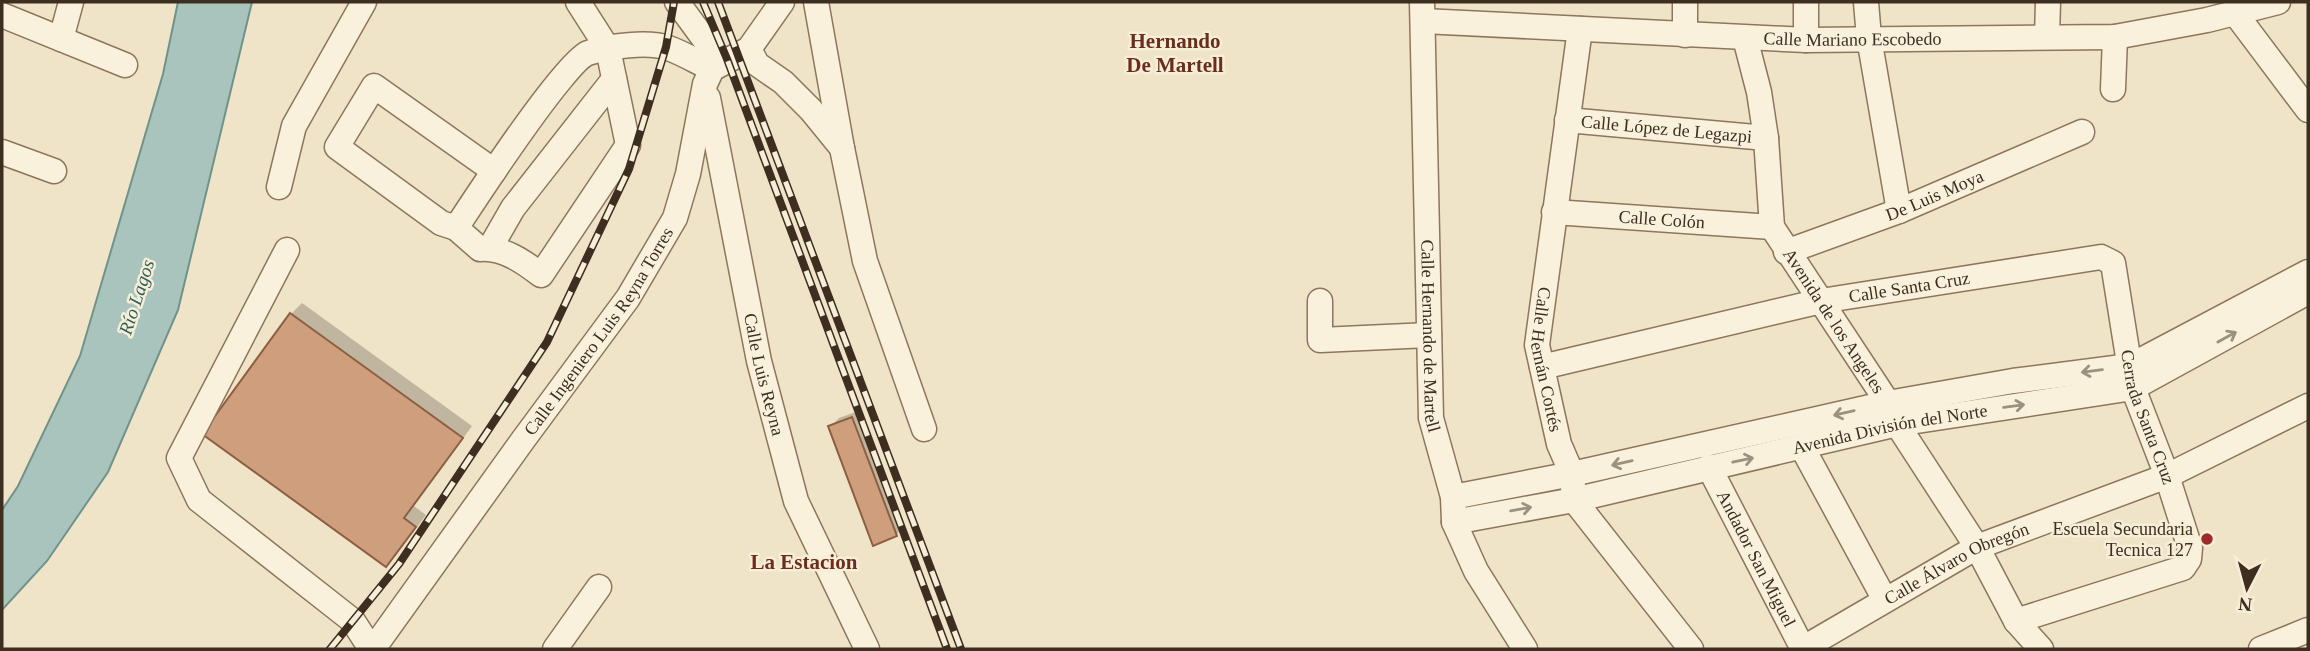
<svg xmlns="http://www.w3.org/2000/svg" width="2310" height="651" font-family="'Times New Roman',serif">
  <rect width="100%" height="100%" fill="#f0e4c8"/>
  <polygon fill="#a9c4bc" stroke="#6f938a" stroke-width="2" points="178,2 252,2 178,310 108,472 47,561 2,610 2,510 18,486 80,356 163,74"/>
  <g fill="#0003">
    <polygon points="302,303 472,426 414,506 426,515 397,554 386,565 291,314"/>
    <polygon points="861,410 905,526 896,535 830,427 839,418"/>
  </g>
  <g fill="#cf9f7d" stroke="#8d5f41" stroke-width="2">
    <polygon points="290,313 463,438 404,518 416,527 386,567 202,434"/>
    <polygon points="852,417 897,536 873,546 828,426"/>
  </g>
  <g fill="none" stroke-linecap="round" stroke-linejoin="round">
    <g stroke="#8d765c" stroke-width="27">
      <g id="minor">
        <polyline points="677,2 721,62"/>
        <polyline points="816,2 842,148"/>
        <path id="s1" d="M 1422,2 L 1431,418 L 1453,497 L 1454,522 L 1476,571 L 1525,649"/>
        <polyline points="1685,2 1685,35"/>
        <polyline points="1806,2 1806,40"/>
        <polyline points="1866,2 1869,38 1899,211"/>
        <polyline points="2235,13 2308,110"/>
        <polyline points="2,15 125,65"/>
        <path id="s2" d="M 1423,21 L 1806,40 L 2115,37 L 2207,20 L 2278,2"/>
        <path id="s3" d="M 1580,29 L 1537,345 L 1559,444 L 1572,474 L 1574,500 L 1691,649"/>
        <polyline points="2047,37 2048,2"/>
        <path id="s4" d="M 1745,38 L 1759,92 L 1766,138 L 1772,227 L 1888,403 L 1897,424 L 1977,547 L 2016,621 L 2041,649"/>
        <polyline points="61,39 71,2"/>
        <polyline points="749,49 757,64 783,82 811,110 842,148 865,261 924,429"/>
        <polyline points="2113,89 2115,37"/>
        <path id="s5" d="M 708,98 L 759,361 L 796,501 L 867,649"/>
        <path id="s6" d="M 1567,120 L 1766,138"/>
        <polyline points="2,152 54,171"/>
        <path d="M 494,171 L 374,86 L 337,147 L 441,223 L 456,228 L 480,249 C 503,247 524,262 541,275 L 628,145 L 608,49 L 578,2"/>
        <polyline points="279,187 294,126 364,2"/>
        <path id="s7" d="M 1554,212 L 1772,227"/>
        <path d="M 456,228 C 475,199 565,61 588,53 C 608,46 649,41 668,48 C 683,53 697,62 712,69"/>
        <polyline points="490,248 513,208 614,79"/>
        <polyline points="287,250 179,458 199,500 353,621 371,649"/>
        <path id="s8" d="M 1786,252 L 1899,211 L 2082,132"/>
        <polyline points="1320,301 1320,340 1429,335"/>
        <path id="s9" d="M 1542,367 L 1821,301 L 2101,257 L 2113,263 L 2133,388 L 2167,476 L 2190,548 L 2189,559 L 2183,568 L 2016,621"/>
        <polyline points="1802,447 1885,600"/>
        <path id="s10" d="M 1709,467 L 1803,649"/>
        <polyline points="1453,497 1572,474 1888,403 2013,381 2130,366 2308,272"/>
        <path id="s11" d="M 1454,522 L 1574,500 L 1897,424 L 2133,388 L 2308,292"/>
        <path id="s12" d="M 373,649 L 523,440 L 628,298 L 675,218 L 688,174 L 705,84 L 712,69 L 749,49 L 782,2"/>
        <polyline points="555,649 599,587"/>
        <path id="s13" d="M 1802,649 L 1977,547 L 2167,476 L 2308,406"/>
        <polyline points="2261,649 2308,630"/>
      </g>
    </g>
    <use href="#minor" stroke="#faf1dc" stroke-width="24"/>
    <g stroke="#3d2e20" stroke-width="8">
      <g id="rail">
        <polyline points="703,2 727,59 947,649"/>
        <polyline points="718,2 961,649"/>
        <polyline points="330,649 399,564 547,342 629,169 666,47 674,2"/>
      </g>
    </g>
    <use href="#rail" stroke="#f7eed8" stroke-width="5" stroke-dasharray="16" stroke-linecap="butt"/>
  </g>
  <defs><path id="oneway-shaft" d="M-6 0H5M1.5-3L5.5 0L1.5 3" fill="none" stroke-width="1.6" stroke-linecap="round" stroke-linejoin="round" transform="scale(1.75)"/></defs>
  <g stroke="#9c907e">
    <use href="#oneway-shaft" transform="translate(2227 337) rotate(-29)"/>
    <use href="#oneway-shaft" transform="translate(2092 371) rotate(173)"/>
    <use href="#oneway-shaft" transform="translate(2014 406) rotate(-8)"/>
    <use href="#oneway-shaft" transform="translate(1844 413) rotate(167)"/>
    <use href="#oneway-shaft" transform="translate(1743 460) rotate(-12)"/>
    <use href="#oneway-shaft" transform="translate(1622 463) rotate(167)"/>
    <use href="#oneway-shaft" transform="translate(1521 509) rotate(-10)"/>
  </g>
  <circle fill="#9e2a2b" stroke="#f7eed8" stroke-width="2.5" cx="2207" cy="539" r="7"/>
  <g text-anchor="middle" stroke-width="5" stroke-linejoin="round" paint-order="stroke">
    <g font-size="18" fill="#3d2e20" stroke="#f7eed8">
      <text dy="6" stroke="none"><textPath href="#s2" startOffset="430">Calle Mariano Escobedo</textPath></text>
      <text dy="6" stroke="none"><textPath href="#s6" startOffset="100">Calle López de Legazpi</textPath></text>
      <text dy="6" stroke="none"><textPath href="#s8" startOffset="159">De Luis Moya</textPath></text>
      <text dy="6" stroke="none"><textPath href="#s7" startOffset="108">Calle Colón</textPath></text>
      <text dy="6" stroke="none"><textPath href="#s9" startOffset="376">Calle Santa Cruz</textPath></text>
      <text dy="6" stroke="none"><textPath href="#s4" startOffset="304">Avenida de los Angeles</textPath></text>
      <text dy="6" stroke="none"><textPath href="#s12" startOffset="390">Calle Ingeniero Luis Reyna Torres</textPath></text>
      <text dy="6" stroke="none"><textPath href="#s1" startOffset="334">Calle Hernando de Martell</textPath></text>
      <text dy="6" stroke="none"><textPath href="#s3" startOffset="334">Calle Hernán Cortés</textPath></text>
      <text dy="6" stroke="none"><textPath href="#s5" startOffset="282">Calle Luis Reyna</textPath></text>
      <text dy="6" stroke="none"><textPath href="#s9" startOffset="742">Cerrada Santa Cruz</textPath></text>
      <text dy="6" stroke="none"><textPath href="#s11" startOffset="446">Avenida División del Norte</textPath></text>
      <text dy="6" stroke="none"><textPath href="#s10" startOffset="103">Andador San Miguel</textPath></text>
      <text dy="6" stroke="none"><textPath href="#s13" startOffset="177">Calle Álvaro Obregón</textPath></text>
    </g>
    <g font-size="18" fill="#3d2e20" stroke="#f7eed8" text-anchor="end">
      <text x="2193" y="535">Escuela Secundaria<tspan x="2193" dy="21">Tecnica 127</tspan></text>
    </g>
    <g font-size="19" font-style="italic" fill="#2f5d5a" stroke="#f7eed8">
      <text transform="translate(136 297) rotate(-72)" y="7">Río Lagos</text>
    </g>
    <g font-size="21" font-weight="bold" fill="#6b2e1e" stroke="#f7eed8">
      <text x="1175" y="48">Hernando<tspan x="1175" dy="24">De Martell</tspan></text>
      <text x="804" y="569">La Estacion</text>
    </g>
  </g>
  <rect width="2310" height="651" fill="none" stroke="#3d2e20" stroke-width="7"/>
  <g transform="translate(2247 588) rotate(186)" stroke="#f7eed8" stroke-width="5" paint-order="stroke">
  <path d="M0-5L12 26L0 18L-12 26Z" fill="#3d2e20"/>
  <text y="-10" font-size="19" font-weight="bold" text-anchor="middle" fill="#3d2e20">N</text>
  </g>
</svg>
